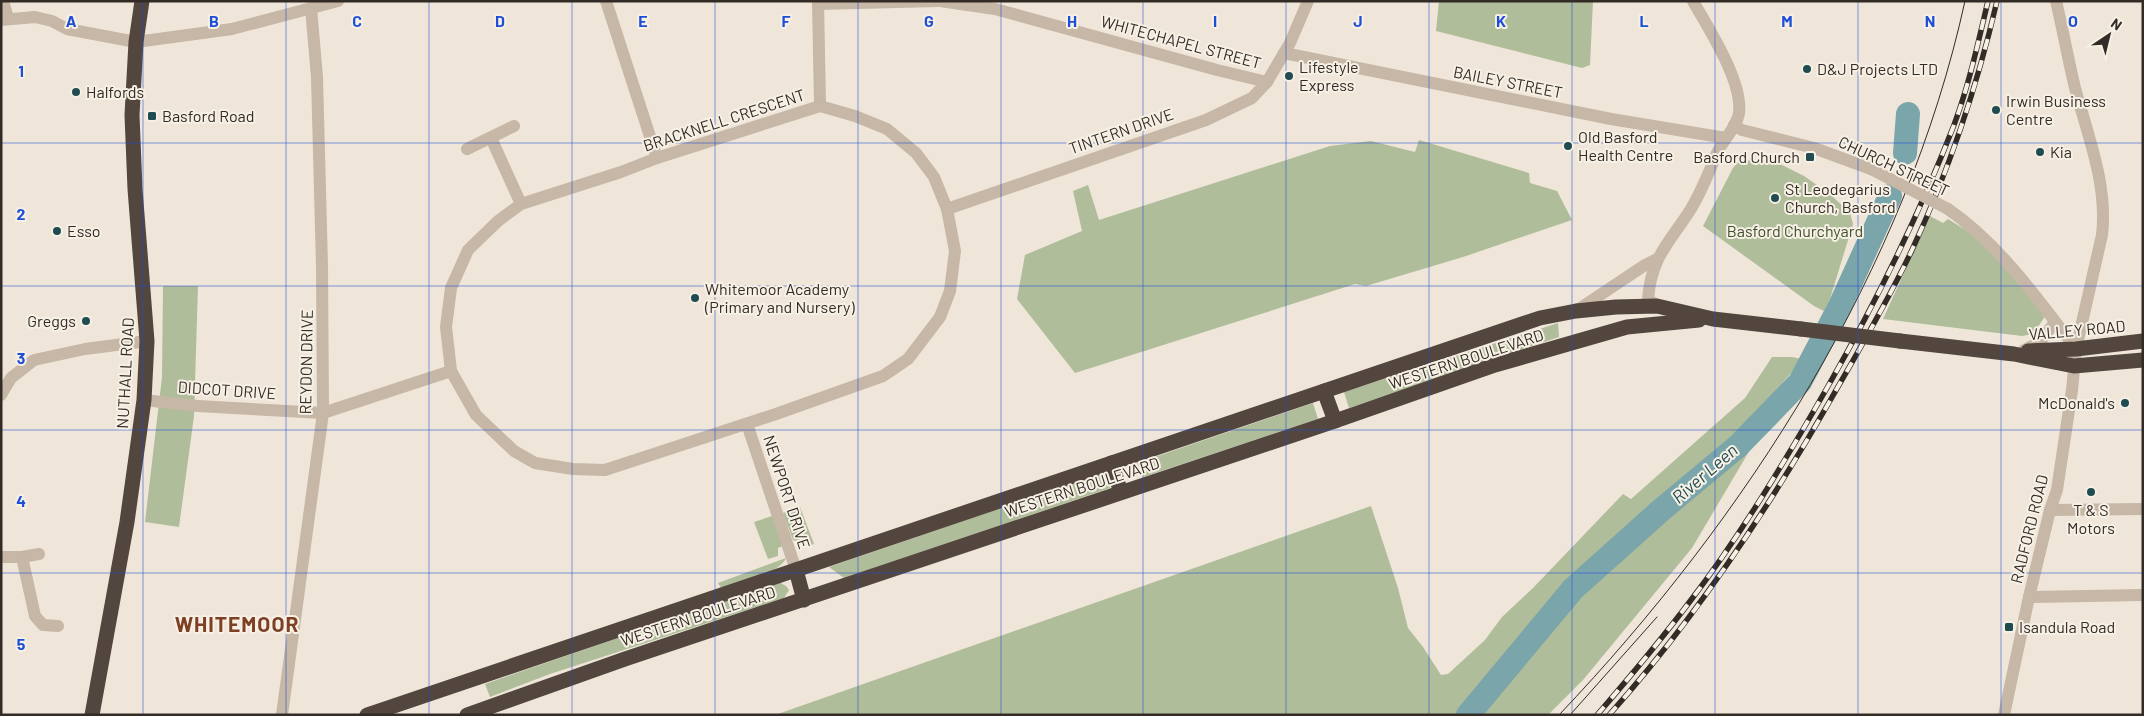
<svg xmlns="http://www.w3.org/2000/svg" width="2144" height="716" font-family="Barlow,sans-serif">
  <rect width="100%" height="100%" fill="#efe6d9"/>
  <g fill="#afbd9a">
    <polygon points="1439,1 1593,1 1590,65 1582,68 1436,31"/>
    <polygon points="1419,140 1529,173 1530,183 1557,191 1572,220 1463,257 1366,286 1355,284 1075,373 1017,299 1025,255 1082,231 1073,191 1088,185 1099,220 1330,146 1371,141 1415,152"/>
    <polygon points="1745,160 1780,164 1804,176 1831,195 1850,213 1853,224 1829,302 1824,311 1814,306 1703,226 1733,168 1739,161"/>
    <polygon points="1930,216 1943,223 1948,219 1977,237 1986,245 2043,313 2044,318 2033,334 2022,336 1883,319"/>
    <polygon points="163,286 198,286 194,416 179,527 145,522 162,377"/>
    <polygon points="1558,323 1559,337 1349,408 1344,392"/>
    <polygon points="1772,357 1792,357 1802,359 1800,363 1744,426 1649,506 1576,574 1458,715 775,715 1371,506 1398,588 1408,628 1423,647 1441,675 1448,674 1485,640 1502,617 1533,588 1623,494 1631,499 1745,398"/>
    <polygon points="1313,403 1318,419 1143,477 1137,463"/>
    <polygon points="1757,438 1692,548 1583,680 1548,715 1484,715 1485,708 1577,601"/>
    <polygon points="1103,473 1111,479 1110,488 844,578 829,567"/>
    <polygon points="800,507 814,544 809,546 793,540 783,513"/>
    <polygon points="772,516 783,546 778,548 778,556 768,559 754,522"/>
    <path d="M 786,558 C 780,574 737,582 721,588 L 718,583 Z"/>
    <polygon points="779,582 786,586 789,590 784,598 550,674 490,697 485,684"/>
  </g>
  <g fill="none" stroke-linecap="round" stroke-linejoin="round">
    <g stroke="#7aa5aa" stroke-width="24">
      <polyline points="1905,153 1908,114"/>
      <polyline points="1468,715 1573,589 1660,511 1738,446 1800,382 1840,306 1890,196"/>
    </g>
    <g stroke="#c6b7a6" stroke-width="12">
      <polyline points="3,1 8,18"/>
      <polyline points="606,1 657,158"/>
      <polyline points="818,1 820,106"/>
      <polyline points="940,1 995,9 1217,70 1267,82"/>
      <polyline points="818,4 938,1"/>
      <polyline points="1,20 35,17 52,21 67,29 136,42 232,29 338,1"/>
      <polyline points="1284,53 1611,119 1726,138"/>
      <polygon points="820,106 855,116 887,129 916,153 934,177 947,209 955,251 950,291 940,317 908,359 883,376 776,414 605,470 573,469 535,463 514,451 476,415 451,371 446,327 451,288 468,250 498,221 521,204 621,172 657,158"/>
      <polyline points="1734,125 1742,130 1814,148 1871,169"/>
      <polyline points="491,138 521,204"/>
      <polyline points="467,149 514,126"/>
      <polyline points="947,209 1206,120 1252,98 1267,82 1290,43 1308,1"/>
      <path d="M 1948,209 C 2000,245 2038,299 2076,349"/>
      <path d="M 1657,306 L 1648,299 C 1651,260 1666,246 1687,215 C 1700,196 1708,174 1717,153 C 1723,140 1737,127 1739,113 C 1743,81 1708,28 1693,1"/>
      <polyline points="1576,311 1645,265 1657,259"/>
      <polyline points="2024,350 2040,342 2055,322"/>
      <polyline points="1,395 11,378 34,360 85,349 147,341"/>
      <polyline points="144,400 198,406 323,413 451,371"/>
      <polyline points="747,424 796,570"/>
      <polyline points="2050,510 2143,509"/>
      <polyline points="1,557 22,557 39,554"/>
      <polyline points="22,557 35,616 43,625 58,626"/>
      <polyline points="2029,597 2143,595"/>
      <polyline points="282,715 323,413 322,266 317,77 311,8"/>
      <path d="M 2004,715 L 2029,597 L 2050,510 L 2057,490 L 2072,390 L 2076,349 L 2102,235 C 2108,186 2088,136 2075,88 C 2068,59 2063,30 2056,1"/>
    </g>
    <g stroke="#53463e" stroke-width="15">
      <polyline points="1900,341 2014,354 2074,366 2143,360"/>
      <polyline points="2028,351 2076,349 2143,341"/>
      <polyline points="1324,391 1335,421"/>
      <polyline points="1111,463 1121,492"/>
      <polyline points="796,570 804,600"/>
      <polyline points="92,715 127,522 144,400 147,341 135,189 132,115 136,42 142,1"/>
      <polyline points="367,715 1540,318 1576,311 1616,307 1657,306 1713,319 1801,329"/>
      <polyline points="467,715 625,659 1335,421 1495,365 1627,327 1699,320"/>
    </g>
    <g stroke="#332b26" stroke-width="1">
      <path d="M 1559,715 C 1747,517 1906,270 1965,1"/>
      <polyline points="1570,715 1657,617"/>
    </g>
    <g stroke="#332b26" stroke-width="5.5">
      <g id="rail">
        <path d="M 1597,715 C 1629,678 1661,640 1691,600 C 1742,533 1785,461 1827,388 C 1876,302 1918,218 1954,125 C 1969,85 1978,43 1988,1"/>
        <path d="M 1609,715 C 1695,619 1767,511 1831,399 C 1859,350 1888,301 1912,250 C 1949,170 1977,87 1997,1"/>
      </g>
    </g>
    <use href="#rail" stroke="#f7f0e5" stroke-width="4" stroke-dasharray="11" stroke-linecap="butt"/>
    <polyline stroke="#c6b7a6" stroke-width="12" points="1871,169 1948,209"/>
    <polyline stroke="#53463e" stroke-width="15" points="1801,329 1900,341"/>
  </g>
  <path fill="none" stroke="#1d4ed8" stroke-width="1" stroke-opacity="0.55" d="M 143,1 L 143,715M 286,1 L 286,715M 429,1 L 429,715M 572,1 L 572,715M 715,1 L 715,715M 858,1 L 858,715M 1001,1 L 1001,715M 1143,1 L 1143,715M 1286,1 L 1286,715M 1429,1 L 1429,715M 1572,1 L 1572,715M 1715,1 L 1715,715M 1858,1 L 1858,715M 2001,1 L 2001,715M 1,143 L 2143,143M 1,286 L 2143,286M 1,430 L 2143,430M 1,573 L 2143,573"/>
  <g fill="#1f4b51" stroke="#f7f0e5" stroke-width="2">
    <circle cx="1807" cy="69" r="5"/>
    <circle cx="1289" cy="76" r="5"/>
    <circle cx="76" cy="92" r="5"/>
    <circle cx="1996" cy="110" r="5"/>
    <rect x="147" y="111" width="10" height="10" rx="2.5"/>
    <circle cx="1568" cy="146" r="5"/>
    <circle cx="2040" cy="152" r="5"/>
    <rect x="1805" y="152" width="10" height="10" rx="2.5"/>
    <circle cx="1775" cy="198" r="5"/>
    <circle cx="57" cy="231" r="5"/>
    <circle cx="695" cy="298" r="5"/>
    <circle cx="86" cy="321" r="5"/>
    <circle cx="2125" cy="403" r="5"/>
    <circle cx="2091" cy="492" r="5"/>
    <rect x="2004" y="622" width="10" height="10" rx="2.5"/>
  </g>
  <g text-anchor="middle" stroke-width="4" stroke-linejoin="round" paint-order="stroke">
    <g font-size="16" fill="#332b26" stroke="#f7f0e5">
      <text transform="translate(1181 42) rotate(15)" y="6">WHITECHAPEL STREET</text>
      <text transform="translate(1508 82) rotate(11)" y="6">BAILEY STREET</text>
      <text transform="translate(724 120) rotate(-18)" y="6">BRACKNELL CRESCENT</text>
      <text transform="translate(1121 131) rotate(-19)" y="6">TINTERN DRIVE</text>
      <text transform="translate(1894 166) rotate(25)" y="6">CHURCH STREET</text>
      <text transform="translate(2077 330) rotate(-5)" y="6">VALLEY ROAD</text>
      <text transform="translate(1466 359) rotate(-18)" y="6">WESTERN BOULEVARD</text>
      <text transform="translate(306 362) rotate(-89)" y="6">REYDON DRIVE</text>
      <text transform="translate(125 373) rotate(-87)" y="6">NUTHALL ROAD</text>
      <text transform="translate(227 390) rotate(4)" y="6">DIDCOT DRIVE</text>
      <text transform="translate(1082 487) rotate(-18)" y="6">WESTERN BOULEVARD</text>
      <text transform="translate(787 492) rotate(72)" y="6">NEWPORT DRIVE</text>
      <text transform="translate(2029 529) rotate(-76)" y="6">RADFORD ROAD</text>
      <text transform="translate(698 616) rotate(-18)" y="6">WESTERN BOULEVARD</text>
    </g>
    <g font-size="16" fill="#332b26" stroke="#f7f0e5" text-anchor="start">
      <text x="1299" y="73">Lifestyle<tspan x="1299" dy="18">Express</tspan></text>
      <text x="1817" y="75">D&amp;J Projects LTD</text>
      <text x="86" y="98">Halfords</text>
      <text x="2006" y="107">Irwin Business<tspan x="2006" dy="18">Centre</tspan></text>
      <text x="162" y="122">Basford Road</text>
      <text x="1578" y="143">Old Basford<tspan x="1578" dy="18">Health Centre</tspan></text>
      <text x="2050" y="158">Kia</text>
      <text x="1800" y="163" text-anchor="end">Basford Church</text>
      <text x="1785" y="195">St Leodegarius<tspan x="1785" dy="18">Church, Basford</tspan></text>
      <text x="67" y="237">Esso</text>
      <text x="705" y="295">Whitemoor Academy<tspan x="705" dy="18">(Primary and Nursery)</tspan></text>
      <text x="76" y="327" text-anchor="end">Greggs</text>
      <text x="2115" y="409" text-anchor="end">McDonald's</text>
      <text x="2091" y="516" text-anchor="middle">T &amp; S<tspan x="2091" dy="18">Motors</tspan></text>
      <text x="2019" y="633">Isandula Road</text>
    </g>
    <g font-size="16" fill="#40502c" stroke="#f7f0e5">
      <text x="1795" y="237">Basford Churchyard</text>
    </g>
    <g font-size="18" font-style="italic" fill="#1f4b51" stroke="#f7f0e5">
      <text transform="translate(1705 474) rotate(-41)" y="6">River Leen</text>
    </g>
    <g font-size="21" font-weight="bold" letter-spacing="1" fill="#7d4025" stroke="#f7f0e5">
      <text x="237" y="632">WHITEMOOR</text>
    </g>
  </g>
  <g font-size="16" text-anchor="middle" font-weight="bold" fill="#1d4ed8" stroke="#f7f0e5" stroke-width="4" stroke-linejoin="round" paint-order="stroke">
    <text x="71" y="27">A</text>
    <text x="214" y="27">B</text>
    <text x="357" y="27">C</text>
    <text x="500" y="27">D</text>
    <text x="643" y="27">E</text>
    <text x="786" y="27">F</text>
    <text x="929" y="27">G</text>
    <text x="1072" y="27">H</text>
    <text x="1215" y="27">I</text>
    <text x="1358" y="27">J</text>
    <text x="1501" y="27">K</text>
    <text x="1644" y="27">L</text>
    <text x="1787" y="27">M</text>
    <text x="1930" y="27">N</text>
    <text x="2073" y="27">O</text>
    <text x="21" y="77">1</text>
    <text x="21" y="220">2</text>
    <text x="21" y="364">3</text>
    <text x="21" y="507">4</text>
    <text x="21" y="650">5</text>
  </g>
  <rect width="2144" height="716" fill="none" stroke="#332b26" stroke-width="5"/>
  <g transform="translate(2109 35) rotate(35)" stroke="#f7f0e5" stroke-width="4" paint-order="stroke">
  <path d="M0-4L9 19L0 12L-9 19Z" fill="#332b26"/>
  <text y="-8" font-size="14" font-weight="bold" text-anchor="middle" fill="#332b26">N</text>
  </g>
</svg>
